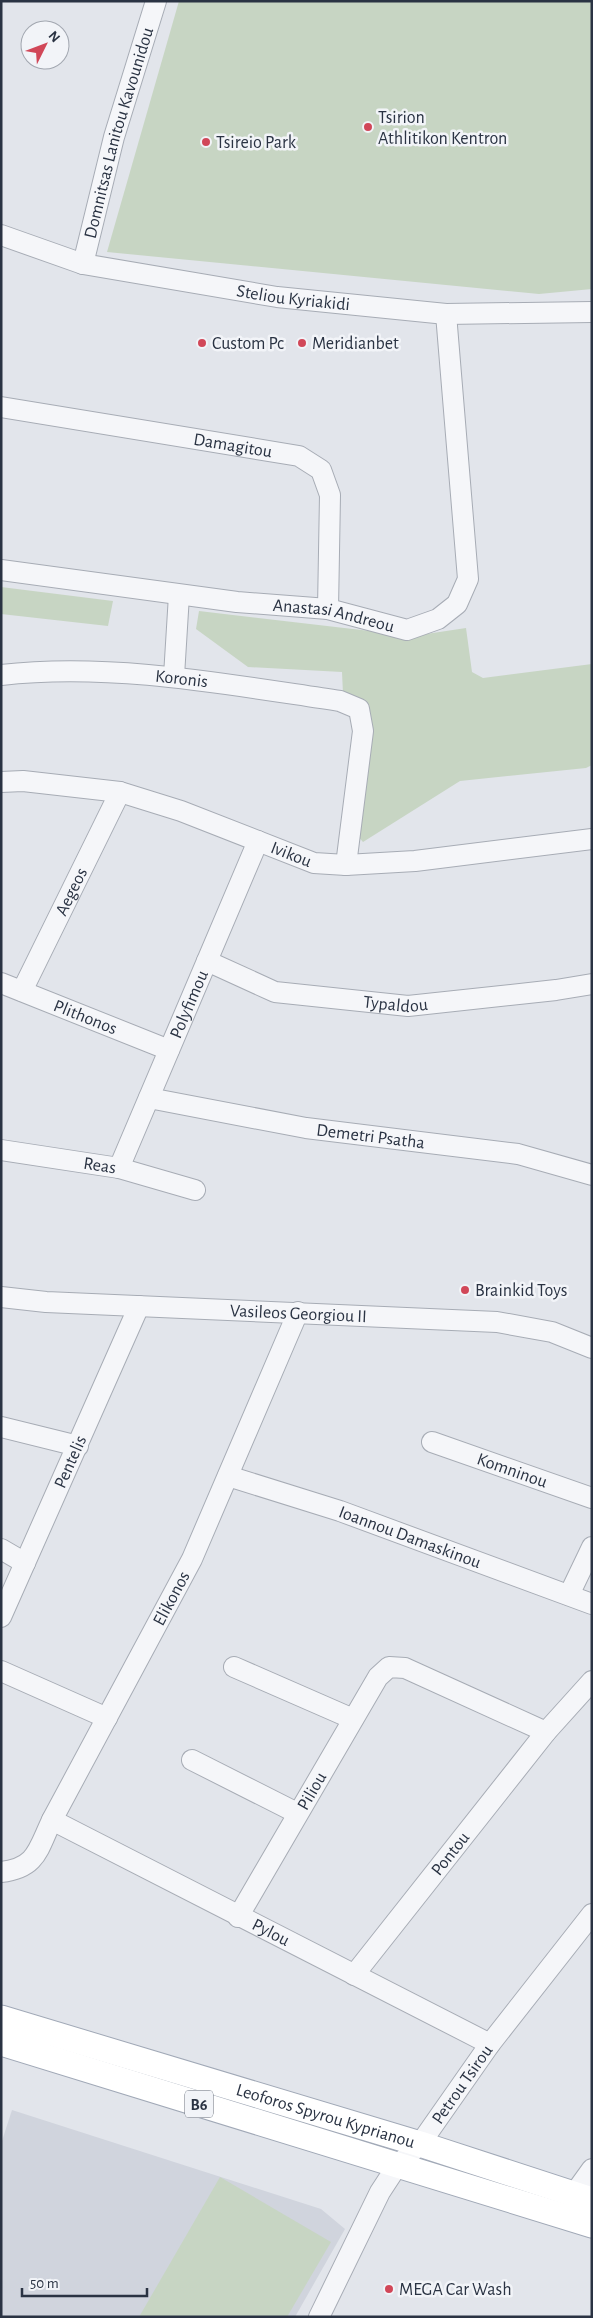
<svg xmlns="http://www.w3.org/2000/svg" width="593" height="2318" font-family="'Alegreya Sans',sans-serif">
  <rect width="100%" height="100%" fill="#e2e5eb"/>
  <polygon fill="#d0d4dd" points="12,2110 321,2209 345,2229 295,2317 1,2317 1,2144"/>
  <g fill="#c7d5c3">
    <polygon points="179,1 592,1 592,289 539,294 107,252"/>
    <polygon points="1,587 113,601 108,626 1,614"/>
    <polygon points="199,611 413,636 466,628 472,672 483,678 592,664 592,765 586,768 460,781 363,842 355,833 371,728 343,694 342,672 248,667 196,629"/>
    <polygon points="220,2177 331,2242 287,2317 139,2317"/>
  </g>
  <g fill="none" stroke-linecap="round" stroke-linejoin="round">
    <g stroke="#a7acb5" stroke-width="22">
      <g id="minor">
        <path id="s1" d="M 1,235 L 83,264 L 277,297 L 446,314 L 592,312"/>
        <path id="s2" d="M 83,264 L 114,137 L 156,1"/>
        <path id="s3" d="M 1,407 L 299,456 L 321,470 L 330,495 L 328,609"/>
        <path id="s4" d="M 1,570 L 237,602 L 328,609 L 407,630 L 438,619 L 457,604 L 468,579 L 446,314"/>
        <path id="s5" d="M 1,675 C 112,662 231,685 340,701 L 359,709 L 363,731 L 346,865"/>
        <polyline points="174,676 179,595"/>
        <path id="s6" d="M 1,782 L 23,781 L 120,792 L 181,811 L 314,863 L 346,865 L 415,861 L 592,839"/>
        <path id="s7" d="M 207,961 L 275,992 L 408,1006 L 556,990 L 592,984"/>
        <path id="s8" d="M 1,983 L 169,1050"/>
        <path id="s9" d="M 22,991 L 120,792"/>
        <path id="s10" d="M 149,1098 L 306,1128 L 518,1154 L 592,1175"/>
        <path id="s11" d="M 1,1150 L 119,1168 L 195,1190"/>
        <path id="s12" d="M 119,1168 L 258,841"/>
        <path id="s13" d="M 1,1297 L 46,1302 L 497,1322 L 552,1332 L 592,1348"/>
        <polyline points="1,1427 78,1446"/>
        <path id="s14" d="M 432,1442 L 592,1498"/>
        <path id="s15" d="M 228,1476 L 340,1511 L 592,1604"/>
        <polyline points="1,1549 25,1563"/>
        <polyline points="569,1595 592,1547"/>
        <path id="s16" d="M 1,1617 L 139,1306"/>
        <polyline points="234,1667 353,1719"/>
        <polyline points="1,1671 107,1718"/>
        <polyline points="192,1760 297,1813"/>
        <path id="s17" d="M 52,1820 L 490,2044"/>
        <path id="s18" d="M 1,1872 C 37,1868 38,1849 52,1820 L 192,1559 L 298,1312"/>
        <path id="s19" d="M 238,1917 L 378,1677 L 389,1667 L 405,1668 L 546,1732"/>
        <path id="s20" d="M 354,1975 L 546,1732 L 592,1681"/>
        <polyline points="574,2194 592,2169"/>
        <path id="s21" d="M 319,2317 L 380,2192 L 397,2166 L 420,2144 L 490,2044 L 592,1914"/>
      </g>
    </g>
    <g stroke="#a1a9b7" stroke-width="27">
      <g id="major">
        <path id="s22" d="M 1,2018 L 420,2144 L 592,2200"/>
        <polyline points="1,2043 592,2225"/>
      </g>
    </g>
    <use href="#minor" stroke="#f5f6f9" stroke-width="20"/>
    <use href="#major" stroke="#fff" stroke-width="25"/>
  </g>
  <g fill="#d14758" stroke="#f2f4f8" stroke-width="2">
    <circle cx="368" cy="127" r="5"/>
    <circle cx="206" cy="142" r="5"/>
    <circle cx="202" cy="343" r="5"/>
    <circle cx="302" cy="343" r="5"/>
    <circle cx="465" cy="1290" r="5"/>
    <circle cx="389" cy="2289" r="5"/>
  </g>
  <g text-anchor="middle" stroke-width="5" stroke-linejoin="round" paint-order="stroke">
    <rect fill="#f2f4f8" stroke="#666d79" stroke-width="1" x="185" y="2090.5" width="28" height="27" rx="4"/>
    <g font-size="16" font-weight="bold" fill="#2a3343">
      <text x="199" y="2110">B6</text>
    </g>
    <g font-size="18" fill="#2a3343" stroke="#f2f4f8" text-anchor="start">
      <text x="378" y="123">Tsirion<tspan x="378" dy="21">Athlitikon Kentron</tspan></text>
      <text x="216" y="148">Tsireio Park</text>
      <text x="212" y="349">Custom Pc</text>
      <text x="312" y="349">Meridianbet</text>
      <text x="475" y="1296">Brainkid Toys</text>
      <text x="399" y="2295">MEGA Car Wash</text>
    </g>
    <g font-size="18" fill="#2a3343" stroke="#f2f4f8">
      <text dy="6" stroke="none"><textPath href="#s2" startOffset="136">Domnitsas Lanitou Kavounidou</textPath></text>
      <text dy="6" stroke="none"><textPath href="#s1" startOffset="300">Steliou Kyriakidi</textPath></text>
      <text dy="6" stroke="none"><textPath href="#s3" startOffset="235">Damagitou</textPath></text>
      <text dy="6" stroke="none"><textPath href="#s4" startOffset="336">Anastasi Andreou</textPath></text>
      <text dy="6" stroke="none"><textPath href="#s5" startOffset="181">Koronis</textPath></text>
      <text dy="6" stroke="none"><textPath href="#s6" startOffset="302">Ivikou</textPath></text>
      <text dy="6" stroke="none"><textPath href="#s9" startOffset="111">Aegeos</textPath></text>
      <text dy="6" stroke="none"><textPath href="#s7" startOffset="196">Typaldou</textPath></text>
      <text dy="6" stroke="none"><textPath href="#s12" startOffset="178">Polyfimou</textPath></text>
      <text dy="6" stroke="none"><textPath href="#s8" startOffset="91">Plithonos</textPath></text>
      <text dy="6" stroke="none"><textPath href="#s10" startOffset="225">Demetri Psatha</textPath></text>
      <text dy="6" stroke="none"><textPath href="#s11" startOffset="100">Reas</textPath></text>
      <text dy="6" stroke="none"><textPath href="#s13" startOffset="298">Vasileos Georgiou II</textPath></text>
      <text dy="6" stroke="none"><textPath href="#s16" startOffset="170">Pentelis</textPath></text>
      <text dy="6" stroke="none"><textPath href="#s14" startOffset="85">Komninou</textPath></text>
      <text dy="6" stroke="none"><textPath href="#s15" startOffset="192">Ioannou Damaskinou</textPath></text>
      <text dy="6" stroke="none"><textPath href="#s18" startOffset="330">Elikonos</textPath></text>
      <text dy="6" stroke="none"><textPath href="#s19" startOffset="146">Piliou</textPath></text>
      <text dy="6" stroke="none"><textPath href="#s20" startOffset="155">Pontou</textPath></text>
      <text dy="6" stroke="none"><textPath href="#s17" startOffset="246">Pylou</textPath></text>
      <text dy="6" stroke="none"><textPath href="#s21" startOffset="275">Petrou Tsirou</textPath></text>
      <text dy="6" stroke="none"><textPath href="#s22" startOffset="339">Leoforos Spyrou Kyprianou</textPath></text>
    </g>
  </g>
  <rect width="593" height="2318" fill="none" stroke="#2a3343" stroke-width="5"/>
  <g transform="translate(45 45) rotate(48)"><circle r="24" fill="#f2f4f8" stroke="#a2a7b0"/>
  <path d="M0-4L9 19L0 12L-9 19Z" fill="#d14758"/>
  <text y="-8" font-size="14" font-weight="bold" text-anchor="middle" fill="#2a3343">N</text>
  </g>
  <path d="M22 2288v8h125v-8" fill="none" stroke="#2a3343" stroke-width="2.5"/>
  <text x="30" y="2288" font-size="15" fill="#2a3343" stroke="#f2f4f8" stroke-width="4" paint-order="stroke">50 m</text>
</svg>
